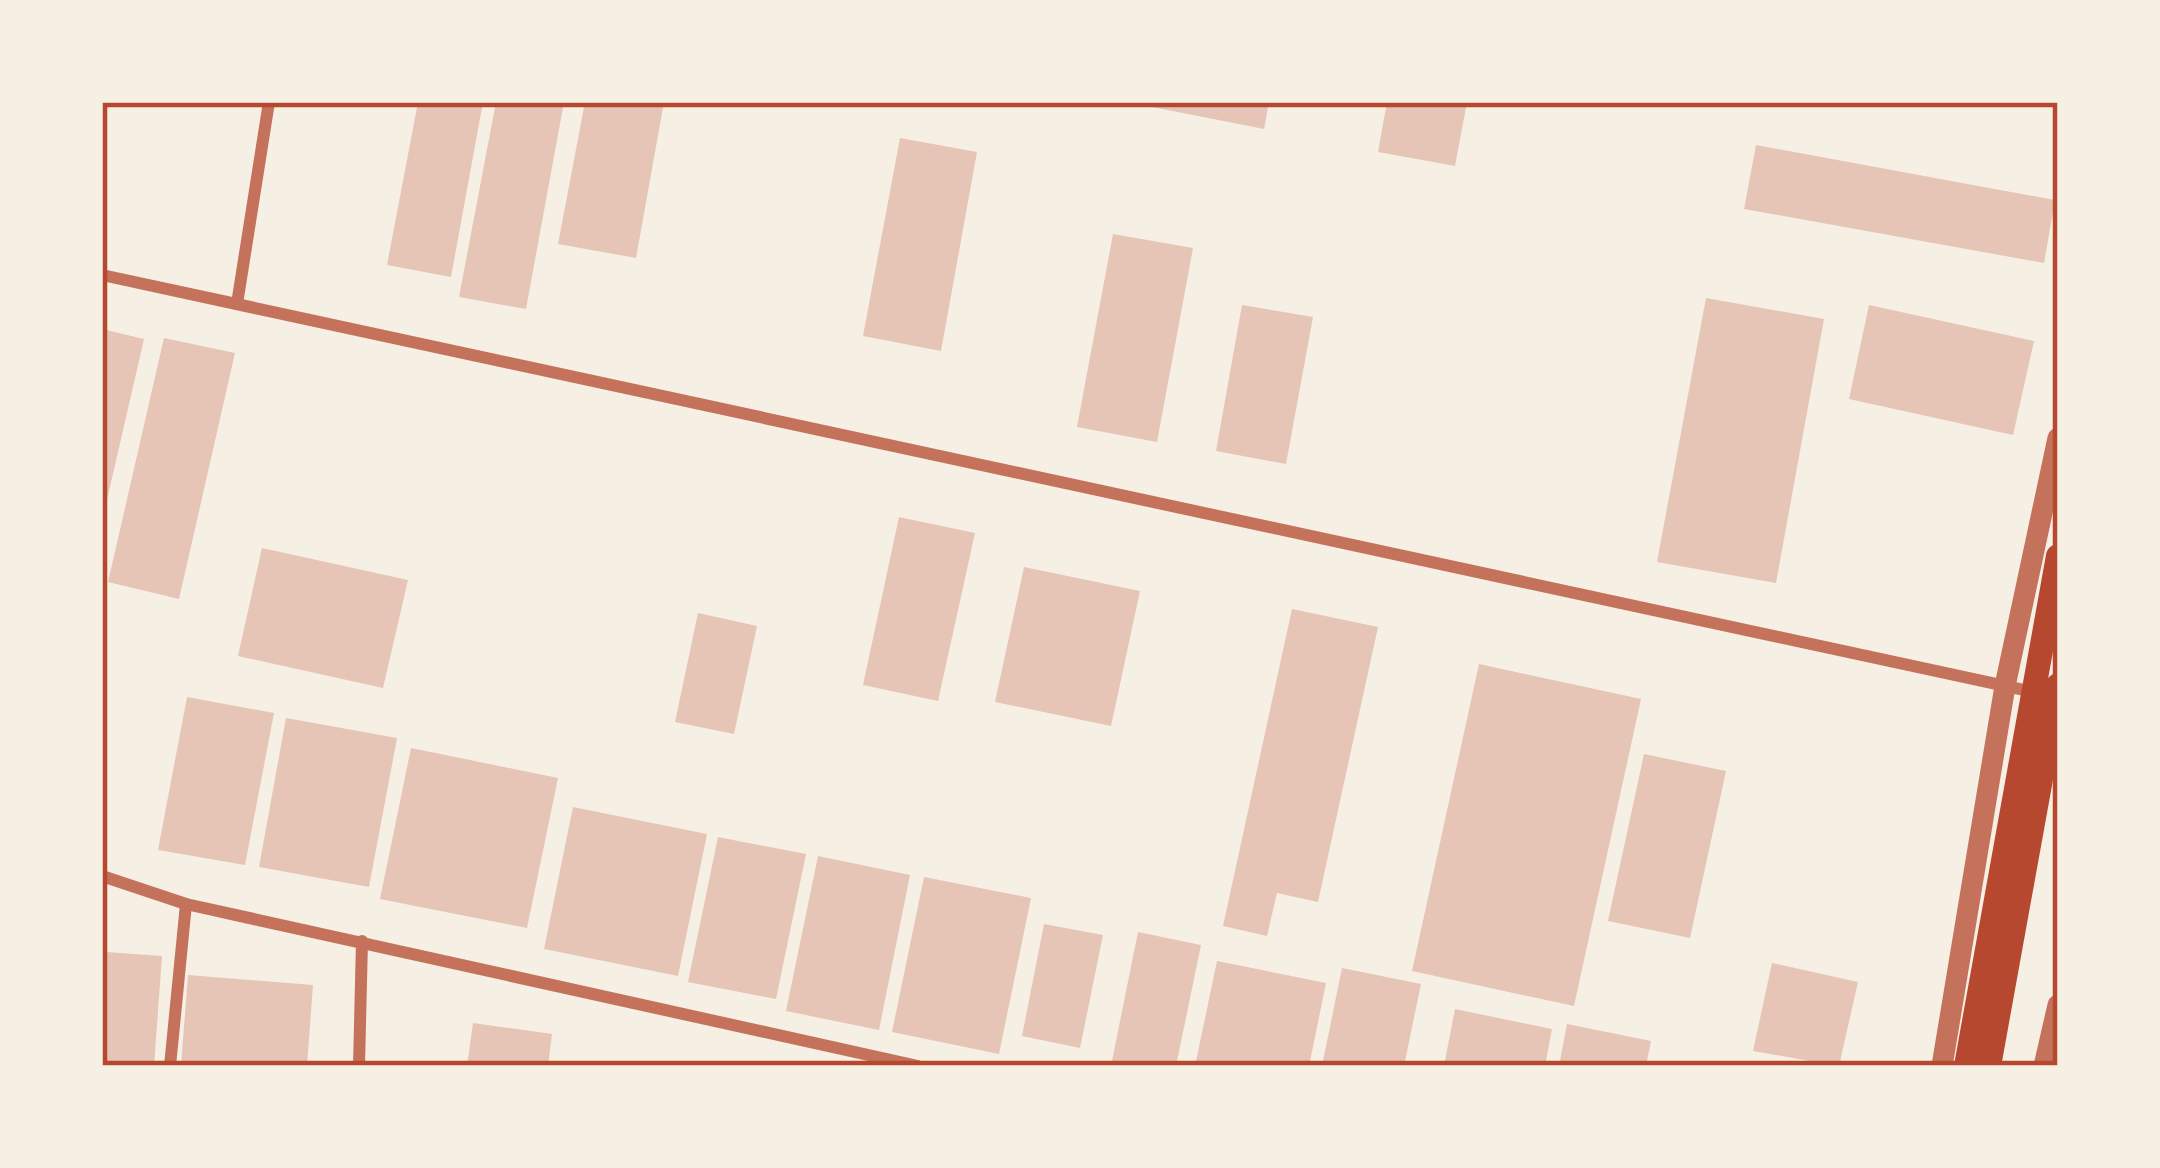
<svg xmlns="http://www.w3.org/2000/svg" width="2160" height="1168" font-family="'Exo 2',sans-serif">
  <rect width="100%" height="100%" fill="#f6efe4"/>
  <g fill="#e6c5b7">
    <polygon points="418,102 483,102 451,277 387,265"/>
    <polygon points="496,102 564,102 526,309 459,297"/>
    <polygon points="585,102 664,102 636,258 558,244"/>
    <polygon points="1127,102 1269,102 1264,129"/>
    <polygon points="1387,102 1467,102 1455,166 1378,152"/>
    <polygon points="900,138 977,152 941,351 863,336"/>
    <polygon points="1756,145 2055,200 2044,263 1744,209"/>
    <polygon points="1113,234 1193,248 1157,442 1077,427"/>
    <polygon points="1706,298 1824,319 1776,583 1657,562"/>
    <polygon points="1242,305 1313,317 1286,464 1216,451"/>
    <polygon points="1869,305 2034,341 2013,435 1849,399"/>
    <polygon points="102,329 144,339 104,513 102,513"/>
    <polygon points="164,338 235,353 179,599 108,582"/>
    <polygon points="899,517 975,533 938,701 863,685"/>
    <polygon points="262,548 408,580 383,688 238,656"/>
    <polygon points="1024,567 1140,591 1111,726 995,702"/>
    <polygon points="1292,609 1378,627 1318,902 1277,893 1267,936 1223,926"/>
    <polygon points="698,613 757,626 734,734 675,722"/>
    <polygon points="1479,664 1641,699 1574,1006 1412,971"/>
    <polygon points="187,697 274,713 245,865 158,850"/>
    <polygon points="286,718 397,738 369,887 259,867"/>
    <polygon points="411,748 558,778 527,928 380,899"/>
    <polygon points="1644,754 1726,771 1690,938 1608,921"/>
    <polygon points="573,807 707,834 678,976 544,949"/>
    <polygon points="718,837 806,854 776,999 688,982"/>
    <polygon points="818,856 910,875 879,1030 786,1011"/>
    <polygon points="924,877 1031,898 999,1054 892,1032"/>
    <polygon points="1044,924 1103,935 1080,1048 1022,1036"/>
    <polygon points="1138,932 1201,945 1176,1066 1111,1066"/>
    <polygon points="107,952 162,956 154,1066 102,1066"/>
    <polygon points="1217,961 1326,983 1309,1066 1195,1066"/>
    <polygon points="1772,963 1858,982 1839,1066 1753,1051"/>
    <polygon points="1342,968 1421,984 1404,1066 1322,1066"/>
    <polygon points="188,975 313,985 307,1066 181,1066"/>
    <polygon points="1455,1009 1552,1029 1545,1066 1444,1066"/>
    <polygon points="473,1023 552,1034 548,1066 467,1066"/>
    <polygon points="1567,1024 1651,1041 1646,1066 1559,1066"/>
  </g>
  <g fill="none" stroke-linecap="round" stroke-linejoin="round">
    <g stroke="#c5725c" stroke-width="12">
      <polyline points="102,275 2033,692"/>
      <polyline points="237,304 269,102"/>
      <polyline points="102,876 186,904 918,1066"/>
      <polyline points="170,1066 186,904"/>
      <polyline points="359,1066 362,941"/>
    </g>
    <g stroke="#c5725c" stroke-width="21">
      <polyline points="1942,1066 2005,686 2058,438"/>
      <polyline points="2044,1066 2058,1005"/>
    </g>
    <g stroke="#b5482f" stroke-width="24">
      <polyline points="1966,1066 2058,556"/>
      <polyline points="1989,1066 2058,685"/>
    </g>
  </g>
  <rect width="2160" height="1168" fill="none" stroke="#f6efe4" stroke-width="210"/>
  <rect x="105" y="105" width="1950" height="958" fill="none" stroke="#b5482f" stroke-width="4.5"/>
</svg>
